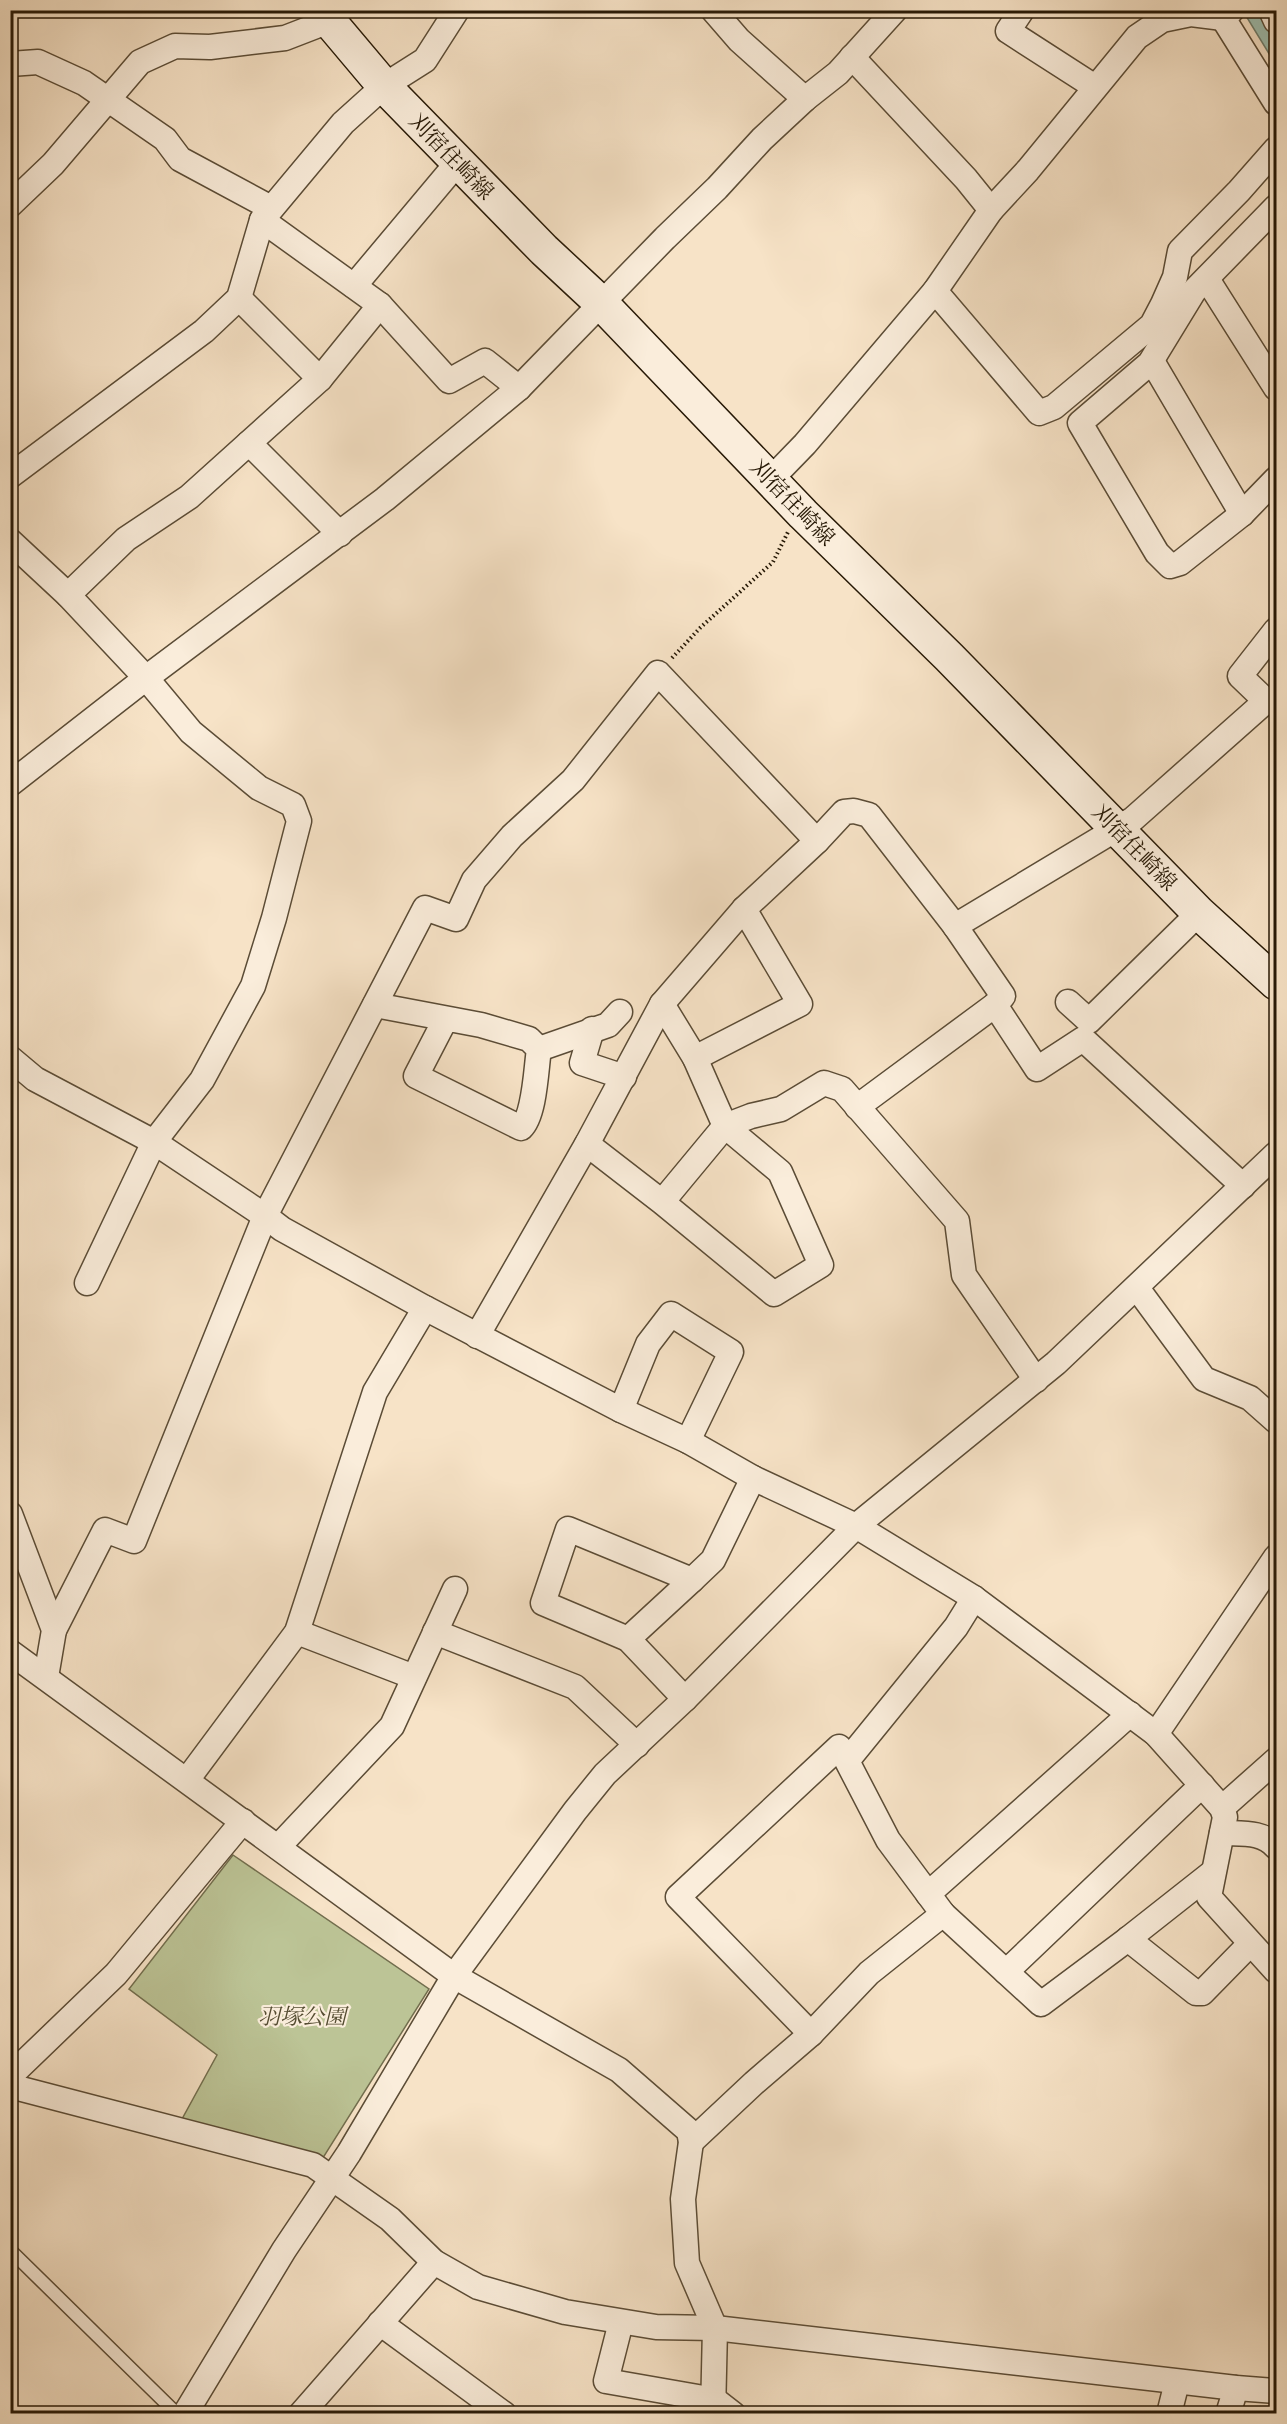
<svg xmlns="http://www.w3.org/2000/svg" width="1287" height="2424" font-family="'IM FELL Double Pica','Noto Serif JP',serif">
  <rect width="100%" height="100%" fill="#f7e3c7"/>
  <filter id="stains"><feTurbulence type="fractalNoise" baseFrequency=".00333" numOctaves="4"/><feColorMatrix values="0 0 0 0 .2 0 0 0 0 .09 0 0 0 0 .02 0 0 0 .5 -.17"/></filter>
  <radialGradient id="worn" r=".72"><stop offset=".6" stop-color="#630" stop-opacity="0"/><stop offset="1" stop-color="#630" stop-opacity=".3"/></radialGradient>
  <polygon fill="#bcc496" stroke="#726e4e" stroke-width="1.5" points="233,1855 429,1989 321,2161 176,2130 217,2055 129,1989"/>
  <polygon fill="#9ebfb0" stroke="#6e7d6c" stroke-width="1.5" points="1243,11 1263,11 1276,36 1276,65"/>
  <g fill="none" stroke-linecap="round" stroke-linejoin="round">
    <g stroke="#5b4c36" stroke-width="15">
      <polyline id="lane" points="10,2250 177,2414"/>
    </g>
    <g stroke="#5b4c36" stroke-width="27">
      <g id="street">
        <polyline points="713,10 739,40 805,99"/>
        <polyline points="1022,10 1008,31 1095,87"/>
        <polyline points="1271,10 1276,21"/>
        <polyline points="1223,18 1276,103"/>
        <polyline points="852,57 966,179 991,210"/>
        <polyline points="10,64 38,62 84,83 165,139 180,159 271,208"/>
        <polyline points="10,205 53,164 140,62 175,46 210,47 285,38 329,21"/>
        <polyline points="1276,207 1194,291 1150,363 1080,423 1157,553 1170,566 1180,563 1242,514 1276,479"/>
        <polyline points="1207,279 1276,388"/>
        <polyline points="354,286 458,162"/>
        <polyline points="935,291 1039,413 1054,407 1152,325 1163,304 1175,277 1180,251 1239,191 1276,149"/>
        <polyline points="239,298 320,379"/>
        <polyline points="380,305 449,381 485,361 519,388"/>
        <polyline points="1152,361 1242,514"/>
        <polyline points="249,443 340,534"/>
        <polyline points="10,476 204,331 239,298 262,220 343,123 384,86 425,60 457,10"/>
        <polyline points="771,479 805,444 935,291 991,210 1028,170 1137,37 1162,20 1191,14 1223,18 1232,10"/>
        <polyline points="10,541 68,595 146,678 191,732 259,788 293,805 299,821 274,918 253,986 202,1080 154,1142 87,1283"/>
        <polyline points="68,595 126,539 189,497 320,379 380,305 262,220"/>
        <polyline points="10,784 146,678 385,499 519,388 665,238 717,188 762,139 805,99 838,73 895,10"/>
        <polyline points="955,926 1133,819 1266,701 1240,676 1276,630"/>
        <polyline points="1068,1002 1089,1021 1199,913"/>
        <polyline points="662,1004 695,1058 725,1126 751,1116 781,1109 824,1083 842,1089 957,1221 964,1275 1036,1380"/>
        <path d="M 375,1005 L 481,1025 L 529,1039 L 539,1049 C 536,1068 535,1115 521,1128 L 416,1076 L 445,1020"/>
        <polyline points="995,1005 1037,1069 1083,1039 1243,1186"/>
        <polyline points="592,1029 582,1063 624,1077"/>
        <polyline points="539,1049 608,1025 620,1012"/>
        <polyline points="10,1058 35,1079 154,1142 265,1216 282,1229 425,1308 621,1410 688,1441 753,1478 856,1526 974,1598 1156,1734 1222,1808 1225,1817 1209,1897 1276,1971"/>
        <polyline points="695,1058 800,1004 744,909"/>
        <polyline points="587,1144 662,1202 774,1294 821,1265 780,1172 725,1126 662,1202"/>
        <polyline points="1137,1288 1204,1379 1250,1398 1276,1421"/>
        <polyline points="477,1336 587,1144 662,1004 744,909 817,841 844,812 854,811 869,815 955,926 1003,996 995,1005 857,1107"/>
        <polyline points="621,1410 648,1344 671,1314 731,1352 688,1441"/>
        <polyline points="10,1514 54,1630 46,1677"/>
        <polyline points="54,1630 105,1530 134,1541 265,1216 425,908 456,919 474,880 512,836 573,780 658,673 817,841"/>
        <polyline points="297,1632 414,1677"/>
        <polyline points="435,1632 575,1687 637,1745"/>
        <polyline points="628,1639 692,1580"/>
        <polyline points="10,1652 454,1976 619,2070 689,2131 691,2142 683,2199 687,2263 715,2328 713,2414"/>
        <polyline points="685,1699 628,1639 543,1603 568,1529 692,1580 713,1560 753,1478"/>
        <polyline points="1156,1734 1276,1557"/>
        <polyline points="187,1780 297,1632 375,1392 425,1308"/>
        <polyline points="1222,1808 1276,1760"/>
        <path d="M 1222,1833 C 1242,1834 1263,1831 1276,1847"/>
        <polyline points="278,1847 392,1726 455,1589"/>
        <polyline points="928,1894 1130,1714"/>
        <polyline points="943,1914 1041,2004 1128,1939 1213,1872"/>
        <polyline points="1128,1939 1196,1993 1202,1993 1250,1944"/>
        <polyline points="1006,1972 1202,1785"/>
        <polyline points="811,2034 678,1897 839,1747"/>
        <polyline points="10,2076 116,1974 243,1821"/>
        <polyline points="10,2086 313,2165 390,2219 434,2262 478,2287 565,2312 656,2327 715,2328 1236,2388 1276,2391"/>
        <polyline points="691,2142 754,2083 811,2034 869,1973 943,1914 888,1840 847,1761 956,1627 974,1598"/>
        <polyline points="621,2322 606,2381 715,2400 733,2414"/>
        <polyline points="380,2323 504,2414"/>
        <polyline points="185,2414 284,2250 349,2153 454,1976 575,1811 605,1774 685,1699 856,1526 1056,1363 1276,1154"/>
        <polyline points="301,2414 434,2262"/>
        <polyline points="1169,2414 1177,2382"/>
        <polyline points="1228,2414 1236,2388"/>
      </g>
    </g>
    <g stroke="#271906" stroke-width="36">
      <polyline id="secondary" points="320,10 384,86 544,250 602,304 803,514 949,657 1199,913 1276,983"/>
    </g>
    <polyline stroke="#271906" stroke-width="4" stroke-dasharray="1.5 3" stroke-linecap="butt" points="672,658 700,628 773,562 788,532"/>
    <use href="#lane" stroke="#faeddb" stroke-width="12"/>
    <use href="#street" stroke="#faeddb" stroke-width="24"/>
    <use href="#secondary" stroke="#faeddb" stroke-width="33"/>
  </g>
  <g text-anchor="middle" stroke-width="4.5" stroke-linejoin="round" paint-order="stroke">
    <g font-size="22" fill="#271906" stroke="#faeddb">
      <text transform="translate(452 156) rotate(46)" y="8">刈宿住崎線</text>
      <text transform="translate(793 502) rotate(46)" y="8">刈宿住崎線</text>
      <text transform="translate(1135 847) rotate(46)" y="8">刈宿住崎線</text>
    </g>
    <g font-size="22" font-style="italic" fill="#544c31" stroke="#faeddb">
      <text x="302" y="2024">羽塚公園</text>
    </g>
  </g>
  <rect width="1287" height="2424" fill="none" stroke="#f7e3c7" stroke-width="36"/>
  <rect x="12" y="12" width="1263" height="2400" fill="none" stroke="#271906" stroke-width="3"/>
  <rect x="18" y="18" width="1251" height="2388" fill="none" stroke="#271906" stroke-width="1.5"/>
  <rect width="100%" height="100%" filter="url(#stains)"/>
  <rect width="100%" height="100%" fill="url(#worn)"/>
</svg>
